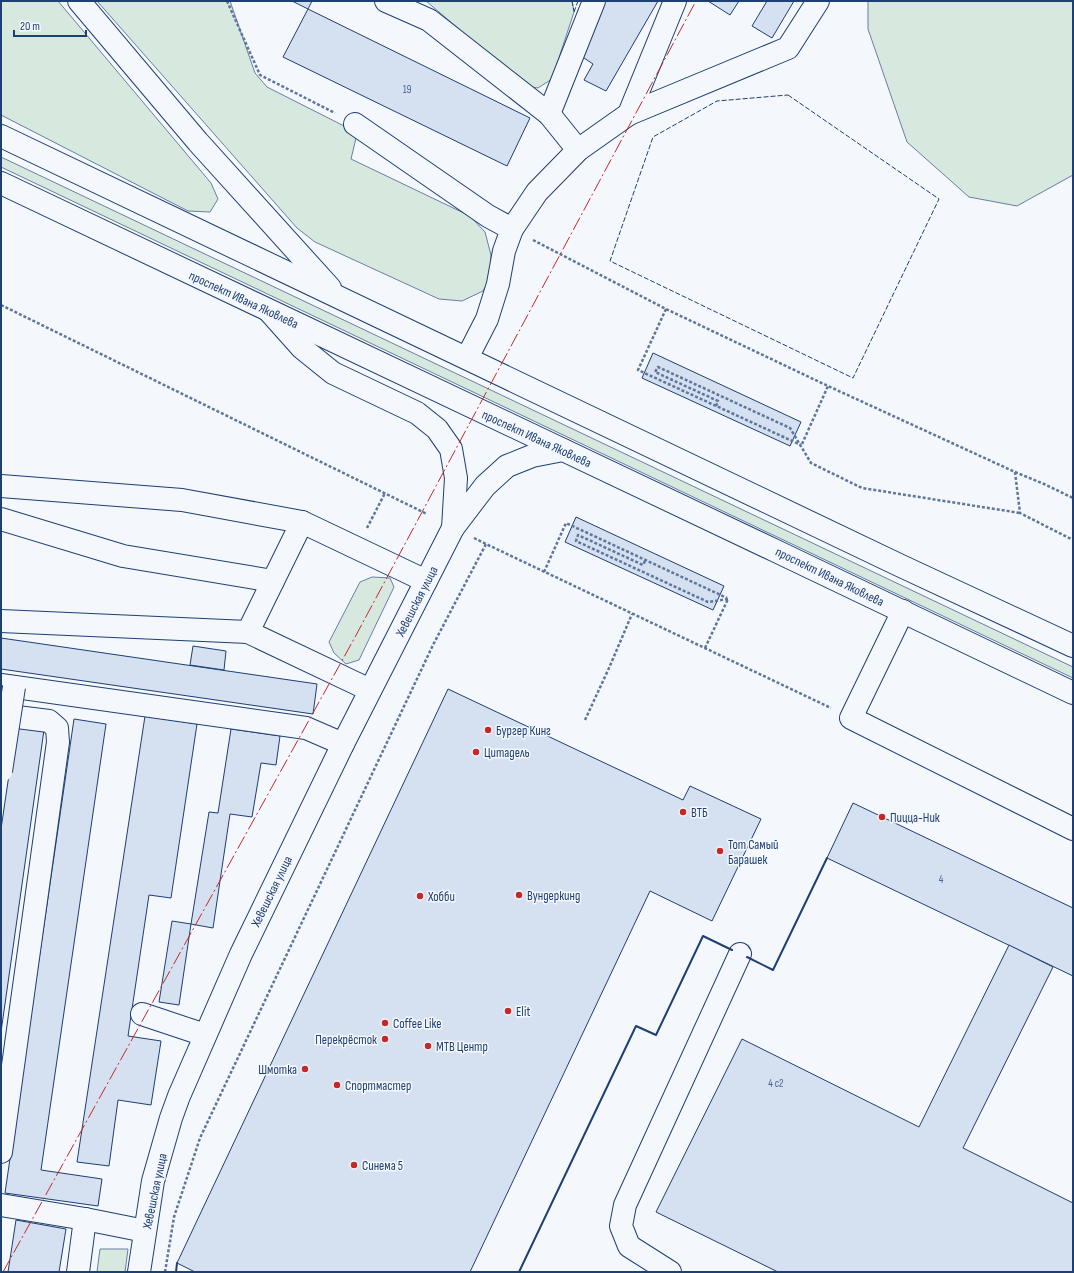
<svg xmlns="http://www.w3.org/2000/svg" width="1074" height="1273" font-family="'Sofia Sans Condensed',sans-serif">
  <rect width="100%" height="100%" fill="#f4f7fb"/>
  <g fill="#d7e8df" stroke="#687fa3">
    <polygon points="1,1 58,1 211,183 218,199 210,212 188,211 1,115"/>
    <polygon points="97,1 230,1 255,73 267,87 352,130 356,138 351,159 470,216 485,232 491,255 490,278 483,291 462,301 439,299 315,242 297,228"/>
    <polygon points="426,1 572,1 574,12 552,79 538,88 526,86"/>
    <polygon points="868,1 1073,1 1073,175 1017,206 969,197 907,142 868,29"/>
    <polygon points="1,157 1073,667 1073,678 1,167"/>
    <polygon points="372,577 390,578 394,587 359,660 346,664 334,653 329,642 360,582"/>
    <polygon points="100,1249 128,1249 125,1272 97,1272"/>
  </g>
  <g fill="#d5e0f0" stroke="#1d3f73">
    <polygon points="292,1 312,1 308,9"/>
    <polygon points="600,1 658,1 606,91 584,80 593,64 581,56"/>
    <polygon points="708,1 739,1 730,15"/>
    <polygon points="767,1 794,1 772,38 752,26"/>
    <polygon points="308,9 530,118 507,166 283,57"/>
    <polygon points="653,353 801,422 790,446 642,378"/>
    <polygon points="576,517 724,586 713,610 565,542"/>
    <polygon points="1,638 317,684 313,714 1,669"/>
    <polygon points="193,646 226,651 224,670 190,665"/>
    <polygon points="448,689 683,800 690,786 761,819 712,921 650,891 470,1272 195,1272 177,1263"/>
    <polygon points="145,716 197,724 171,898 149,895 128,1036 161,1041 151,1105 118,1100 109,1166 77,1162"/>
    <polygon points="74,719 106,724 41,1170 102,1179 98,1206 5,1193"/>
    <polygon points="16,727 44,730 1,1032 1,829"/>
    <polygon points="231,729 280,736 276,765 261,763 252,817 230,814 213,928 191,924 209,812 218,813"/>
    <polygon points="853,803 1073,908 1073,976 827,858"/>
    <polygon points="172,921 191,924 179,1005 159,1002"/>
    <polygon points="1009,945 1053,967 963,1148 1073,1203 1073,1272 778,1272 656,1212 742,1039 919,1127"/>
    <polygon points="16,1220 66,1229 59,1272 8,1272"/>
  </g>
  <g fill="none" stroke-linecap="round" stroke-linejoin="round">
    <g stroke="#1d3f73" stroke-width="24">
      <g id="minor">
        <polyline points="386,1 429,20 549,114 578,150"/>
        <polyline points="549,114 594,1"/>
        <polyline points="629,114 788,48 818,1"/>
        <polyline points="355,124 488,216 512,229"/>
        <polyline points="269,311 302,348 333,373 417,413 437,429 451,449 456,478 453,528"/>
        <polyline points="467,358 487,319 498,284 504,251 512,229 537,192 578,150 629,114 675,1"/>
        <polyline points="1,486 182,500 302,522 426,581"/>
        <polyline points="1,519 123,556 273,581"/>
        <polyline points="302,522 248,632 370,690"/>
        <polyline points="903,611 851,718 1073,829"/>
        <polyline points="1,621 248,632"/>
        <polyline points="1,685 306,728 343,744"/>
        <polyline points="1,715 49,721 57,728 58,742 1,1152"/>
        <polyline points="142,1014 205,1035"/>
        <polyline points="1,1205 85,1219 145,1231"/>
        <polyline points="78,1272 85,1219"/>
        <polyline points="139,1272 153,1181 171,1118 179,1096 241,954 343,744 453,528 485,486 507,466 532,456 563,450"/>
        <polyline points="670,1272 629,1246 621,1226 625,1205 740,954"/>
      </g>
    </g>
    <g stroke="#1d3f73" stroke-width="24">
      <g id="major">
        <polyline points="79,1 198,142 330,288"/>
        <polyline points="1,136 899,565 1073,646"/>
        <polyline points="1,183 778,552 1073,693"/>
      </g>
    </g>
    <g stroke="#5e769c" stroke-width="2.5" stroke-dasharray="3 2" stroke-linecap="butt">
      <polyline points="227,1 260,75 335,113"/>
      <polyline points="533,240 666,309 828,386 1015,472 1020,513 1073,540"/>
      <polyline points="1,305 427,514"/>
      <polyline points="666,309 638,370 801,445"/>
      <polyline points="716,406 718,401 655,372 658,367 790,428 811,463 862,488 1020,513"/>
      <polyline points="802,444 828,386"/>
      <polyline points="1015,472 1044,484 1073,498"/>
      <polyline points="367,528 385,493"/>
      <polyline points="474,538 486,544"/>
      <polyline points="645,561 643,565 578,535 576,541 708,602 728,599"/>
      <polyline points="544,572 566,523 727,598"/>
      <polyline points="705,648 728,599"/>
      <polyline points="585,720 609,668 632,614"/>
      <polyline points="165,1272 174,1217 200,1138 433,645 486,544 831,708"/>
    </g>
    <use href="#minor" stroke="#f4f7fb" stroke-width="22"/>
    <use href="#major" stroke="#f4f7fb" stroke-width="22"/>
    <g stroke="#1d3f73" stroke-width="24" stroke-linecap="butt">
      <polyline id="minor-bridge" points="1,771 14,687"/>
    </g>
    <use href="#minor-bridge" stroke="#f4f7fb" stroke-width="22"/>
    <g stroke="#1d3f73" stroke-width="1" stroke-dasharray="5 2" stroke-linecap="butt">
      <polyline points="572,1 574,11"/>
      <polyline points="574,12 578,1"/>
      <polygon points="788,95 939,199 853,378 610,261 653,137 717,101"/>
    </g>
    <g stroke="#1d3f73" stroke-width="2">
      <polyline points="747,957 773,970 827,858"/>
      <polyline points="176,1272 177,1263"/>
      <polyline points="519,1272 636,1026 656,1035 703,936 732,950"/>
    </g>
    <polyline stroke="#c62828" stroke-width="1" stroke-dasharray="14 3 2 3" stroke-linecap="butt" points="3,1272 354,639 696,1"/>
  </g>
  <g fill="#c62828" stroke="#f4f7fb" stroke-width="1.5">
    <circle cx="488" cy="730" r="4"/>
    <circle cx="476" cy="752" r="4"/>
    <circle cx="683" cy="812" r="4"/>
    <circle cx="882" cy="817" r="4"/>
    <circle cx="720" cy="851" r="4"/>
    <circle cx="519" cy="895" r="4"/>
    <circle cx="420" cy="896" r="4"/>
    <circle cx="508" cy="1011" r="4"/>
    <circle cx="385" cy="1023" r="4"/>
    <circle cx="385" cy="1039" r="4"/>
    <circle cx="428" cy="1046" r="4"/>
    <circle cx="305" cy="1069" r="4"/>
    <circle cx="337" cy="1085" r="4"/>
    <circle cx="354" cy="1165" r="4"/>
  </g>
  <g text-anchor="middle" stroke-width="3" stroke-linejoin="round" paint-order="stroke">
    <g font-size="11" fill="#4b6792">
      <text x="407" y="93">19</text>
      <text x="941" y="883">4</text>
      <text x="776" y="1087">4 с2</text>
    </g>
    <g font-size="13" fill="#1d3f73" stroke="#f4f7fb">
      <text transform="translate(244 299) rotate(25)" y="5">проспект Ивана Яковлева</text>
      <text transform="translate(537 438) rotate(25)" y="5">проспект Ивана Яковлева</text>
      <text transform="translate(830 576) rotate(26)" y="5">проспект Ивана Яковлева</text>
      <text transform="translate(416 601) rotate(-63)" y="5">Хевешская улица</text>
      <text transform="translate(271 891) rotate(-64)" y="5">Хевешская улица</text>
      <text transform="translate(154 1191) rotate(-78)" y="5">Хевешская улица</text>
    </g>
    <g font-size="13" fill="#1d3f73" stroke="#f4f7fb" text-anchor="start">
      <text x="496" y="735">Бургер Кинг</text>
      <text x="484" y="757">Цитадель</text>
      <text x="691" y="817">ВТБ</text>
      <text x="890" y="822">Пицца-Ник</text>
      <text x="728" y="849">Тот Самый<tspan x="728" dy="15">Барашек</tspan></text>
      <text x="527" y="900">Вундеркинд</text>
      <text x="428" y="901">Хобби</text>
      <text x="516" y="1016">Elit</text>
      <text x="393" y="1028">Coffee Like</text>
      <text x="377" y="1044" text-anchor="end">Перекрёсток</text>
      <text x="436" y="1051">МТВ Центр</text>
      <text x="297" y="1074" text-anchor="end">Шмотка</text>
      <text x="345" y="1090">Спортмастер</text>
      <text x="362" y="1170">Синема 5</text>
    </g>
  </g>
  <rect width="1074" height="1273" fill="none" stroke="#1d3f73" stroke-width="4"/>
  <path d="M14 30v6h72v-6" fill="none" stroke="#1d3f73" stroke-width="2"/>
  <text x="20" y="30" font-size="12" fill="#1d3f73" stroke="#f4f7fb" stroke-width="3" paint-order="stroke">20 m</text>
</svg>
